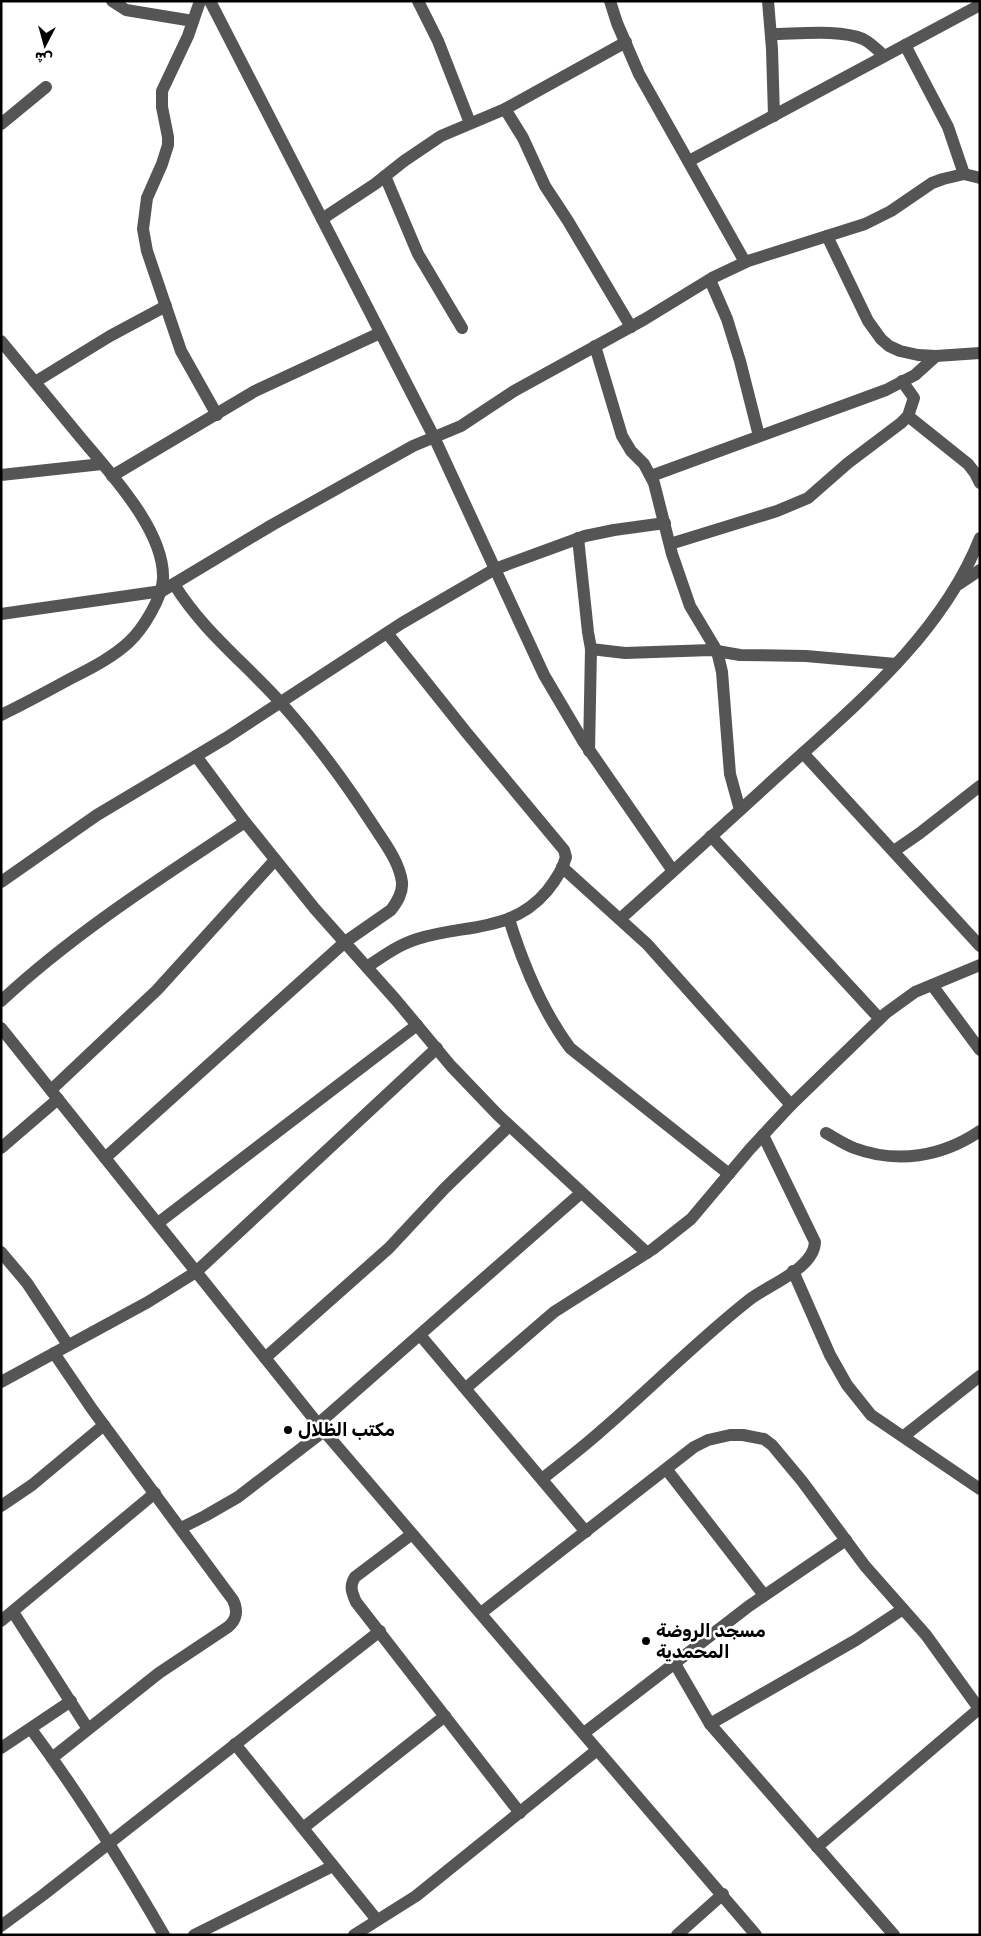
<svg xmlns="http://www.w3.org/2000/svg" width="981" height="1936" font-family="Rubik,Vazirmatn,sans-serif">
  <rect width="100%" height="100%" fill="#fff"/>
  <g fill="none" stroke-linecap="round" stroke-linejoin="round">
    <g stroke="#555" stroke-width="12">
      <polyline points="112,1 126,10 193,21"/>
      <polyline points="200,1 188,36 162,91 162,107 168,137 168,145 162,164 147,198 143,229 147,251 181,351 217,415"/>
      <polyline points="210,1 434,437 544,675 583,741 673,871"/>
      <polyline points="418,1 438,41 470,123"/>
      <polyline points="610,1 617,23 639,74 745,262"/>
      <polyline points="768,1 772,49 774,116"/>
      <path d="M 771,34 C 796,34 841,29 863,39 C 871,43 878,50 884,56"/>
      <polyline points="905,45 948,127 964,174"/>
      <polyline points="505,109 523,138 545,186 568,221 631,327"/>
      <polyline points="1,124 46,87"/>
      <polyline points="689,161 980,5"/>
      <polyline points="385,176 418,254 462,328"/>
      <polyline points="322,219 375,184 404,161 441,136 505,109 626,42"/>
      <polyline points="827,236 868,321 881,339 889,346 900,351 918,355 936,356 980,353"/>
      <polyline points="710,280 727,319 740,361 759,436"/>
      <path d="M 1,341 C 26,371 51,402 76,432 C 106,469 165,529 163,579 C 162,598 143,629 129,642 C 112,658 89,669 68,680 C 46,692 24,704 1,715"/>
      <polyline points="595,346 622,436 631,451 644,464 654,483 672,554 690,606 717,651 722,672 730,774 740,810"/>
      <polyline points="35,382 110,336 166,306"/>
      <polyline points="908,416 968,464 975,473 980,483"/>
      <polyline points="1,475 102,464"/>
      <polyline points="112,476 255,391 380,333"/>
      <polyline points="651,476 886,390 915,375 936,356"/>
      <polyline points="578,538 588,632 591,649 589,751"/>
      <polyline points="670,544 777,511 808,498 848,463 901,423 908,416 914,398 902,381"/>
      <polyline points="959,584 980,570"/>
      <polyline points="1,614 162,591 272,525 413,446 461,426 514,391 645,319 712,278 748,261 865,224 891,211 932,183 943,179 964,174 980,178"/>
      <polyline points="591,649 625,653 711,650 740,655 806,656 896,664"/>
      <polyline points="803,753 980,946"/>
      <polyline points="196,756 245,822 315,909 396,1000 451,1066 498,1115 647,1253"/>
      <polyline points="711,836 879,1018"/>
      <polyline points="894,851 920,833 980,786"/>
      <polyline points="562,867 647,944 791,1105"/>
      <polyline points="1,882 97,815 226,738 402,623 495,569 585,536 614,530 665,523"/>
      <path d="M 509,919 C 523,964 542,1010 570,1048 L 729,1174"/>
      <path d="M 620,919 C 675,870 729,820 783,771 C 857,704 942,634 980,538"/>
      <path d="M 367,967 C 383,956 398,945 417,939 C 464,924 512,933 547,891 C 555,881 563,869 566,857 L 564,850 L 466,732 L 387,633"/>
      <polyline points="932,985 980,1050"/>
      <path d="M 1,1001 C 75,932 161,878 245,822"/>
      <polyline points="1,1028 318,1424 756,1935"/>
      <polyline points="51,1090 157,990 275,860"/>
      <path d="M 826,1133 C 835,1138 844,1144 854,1148 C 897,1164 942,1157 980,1131"/>
      <polyline points="1,1148 58,1099"/>
      <path d="M 105,1158 L 345,942 L 391,910 C 397,902 403,893 402,882 C 399,861 384,842 373,825 C 345,782 315,741 281,703 C 245,663 202,630 174,584"/>
      <polyline points="158,1223 417,1025"/>
      <polyline points="1,1252 27,1283 68,1345"/>
      <polyline points="793,1271 830,1355 847,1385 871,1415 980,1489"/>
      <polyline points="420,1335 586,1532"/>
      <polyline points="265,1358 389,1248 445,1188 509,1126"/>
      <polyline points="1,1382 148,1302 196,1272 437,1048"/>
      <polyline points="466,1388 554,1312 653,1249 691,1219 750,1149 791,1105 886,1013 915,992 980,965"/>
      <polyline points="318,1424 581,1193"/>
      <polyline points="904,1436 980,1376"/>
      <polyline points="667,1470 764,1595"/>
      <path d="M 542,1479 C 562,1463 582,1448 601,1431 C 651,1388 697,1341 749,1300 C 768,1285 814,1269 815,1242 L 763,1135"/>
      <polyline points="1,1506 32,1485 104,1425"/>
      <polyline points="181,1528 205,1516 238,1497 324,1431"/>
      <path d="M 412,1534 L 355,1577 C 349,1586 352,1593 356,1602 L 520,1813"/>
      <polyline points="13,1612 88,1729"/>
      <polyline points="481,1613 694,1447 708,1440 730,1435 743,1435 764,1439 772,1445 802,1481 865,1566 926,1635 980,1710"/>
      <polyline points="1,1621 155,1493"/>
      <polyline points="674,1662 710,1724 894,1935"/>
      <polyline points="710,1724 856,1640 903,1609"/>
      <path d="M 31,1729 C 80,1795 123,1864 164,1935"/>
      <polyline points="584,1733 749,1606 846,1540"/>
      <polyline points="235,1744 377,1920"/>
      <polyline points="1,1748 71,1701"/>
      <path d="M 52,1758 L 159,1673 L 228,1627 C 237,1620 238,1610 233,1600 L 92,1409 L 54,1353"/>
      <polyline points="303,1828 445,1716"/>
      <polyline points="817,1847 980,1708"/>
      <polyline points="1,1926 43,1895 380,1631"/>
      <polyline points="194,1935 333,1866"/>
      <polyline points="354,1935 416,1896 597,1750"/>
      <polyline points="677,1935 723,1894"/>
    </g>
  </g>
  <g fill="#000" stroke="#fff" stroke-width="2">
    <circle cx="288" cy="1430" r="5"/>
    <circle cx="646" cy="1641" r="5"/>
  </g>
  <g text-anchor="middle" stroke-width="5" stroke-linejoin="round" paint-order="stroke">
    <g font-size="18" font-weight="bold" fill="#000" stroke="#fff" text-anchor="start">
      <text x="298" y="1436">مكتب الظلال</text>
      <text x="656" y="1637">مسجد الروضة<tspan x="656" dy="21">المحمدية</tspan></text>
    </g>
  </g>
  <rect width="981" height="1936" fill="none" stroke="#000000" stroke-width="5"/>
  <g transform="translate(45 45) rotate(186)" stroke="#ffffff" stroke-width="4" paint-order="stroke">
  <path d="M0-4L9 19L0 12L-9 19Z" fill="#000000"/>
  <text y="-8" font-size="14" font-weight="bold" text-anchor="middle" fill="#000000">ش</text>
  </g>
</svg>
